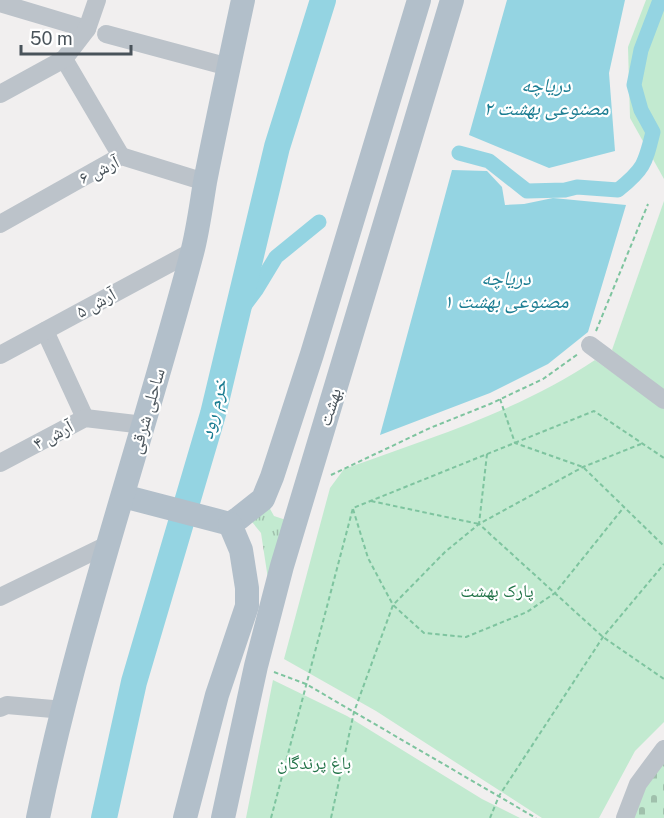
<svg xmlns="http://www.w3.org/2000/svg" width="664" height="818" font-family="'Public Sans','Noto Naskh Arabic',sans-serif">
  <defs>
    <pattern id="grass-tufts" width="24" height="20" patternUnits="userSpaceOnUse" patternTransform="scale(1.5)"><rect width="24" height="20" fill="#c2ead0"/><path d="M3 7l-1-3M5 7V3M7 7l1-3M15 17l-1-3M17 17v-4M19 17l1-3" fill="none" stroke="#a0c0ac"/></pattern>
    <pattern id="cemetery-stones" width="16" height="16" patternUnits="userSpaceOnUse" patternTransform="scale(1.5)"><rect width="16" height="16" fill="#c2ead0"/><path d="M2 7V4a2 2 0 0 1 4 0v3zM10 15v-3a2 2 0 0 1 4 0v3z" fill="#a0c0ac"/></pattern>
  </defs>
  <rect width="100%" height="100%" fill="#f1efef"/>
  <polygon fill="url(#grass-tufts)" points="269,507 274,516 286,520 268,579 261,533 248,517"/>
  <polygon fill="url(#cemetery-stones)" points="664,748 664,818 627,818"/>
  <g fill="#c2ead0">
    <polygon points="646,0 664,0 664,179 630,118 628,47"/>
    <polygon points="664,201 664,395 612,350"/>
    <path d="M 595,360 L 664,409 L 664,722 L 635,751 L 599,818 L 542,818 L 376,711 L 284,659 L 330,488 L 344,469 C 430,438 519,411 595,360 Z"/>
    <polygon points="273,680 347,716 482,799 520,818 246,818"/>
  </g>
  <g fill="#94d4e2">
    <polygon points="507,0 625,0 609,73 615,151 549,168 469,135"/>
    <polygon points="452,170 487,171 502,187 505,205 524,204 553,198 626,205 588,332 548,364 490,393 380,435"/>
  </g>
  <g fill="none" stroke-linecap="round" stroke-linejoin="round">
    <g stroke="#94d4e2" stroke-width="15">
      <path d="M 459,153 L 489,161 L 527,191 L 565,190 L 577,187 L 618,190 C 644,169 645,164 653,132 L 641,110 L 634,85 L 641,50 L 660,0"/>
      <polyline points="236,317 256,290 276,257 319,222"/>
    </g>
    <polyline stroke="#94d4e2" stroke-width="26" points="104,818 134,682 213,414 277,147 323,0"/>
    <g stroke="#7ec49f" stroke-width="2" stroke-dasharray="4.5 3" stroke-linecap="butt">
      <polyline points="596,331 648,204"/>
      <polyline points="500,399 515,443 583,467 664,546"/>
      <polyline points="487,454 479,524 603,637 664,679"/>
      <polyline points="331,475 430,428 490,404 543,379 578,354"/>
      <polyline points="371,501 479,524"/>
      <polyline points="353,509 368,558 393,605 424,633 466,637 527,612 555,593 624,507"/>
      <polyline points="274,672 306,684 536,818"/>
      <polyline points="271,818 353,508 594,411 664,458"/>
      <polyline points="331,818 354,712 393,605 445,552 479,524 583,467 641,444"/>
      <polyline points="490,818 499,796 603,637 664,564"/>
    </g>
    <g stroke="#bcc3ca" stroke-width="18">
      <polyline points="0,3 87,29"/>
      <polyline points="106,34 229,67"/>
      <polyline points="64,59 121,156"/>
      <polyline points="0,94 64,59 87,29 97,0"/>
      <polyline points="0,224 121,156 205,182"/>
      <polyline points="45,331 85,418"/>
      <polyline points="590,345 664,400"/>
      <polyline points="0,355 193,251"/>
      <polyline points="0,463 85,418 144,425"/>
      <polyline points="0,597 109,544"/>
      <polyline points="0,708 7,705 64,710"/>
      <polyline points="625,818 638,784 664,749"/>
    </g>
    <g stroke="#b2bfca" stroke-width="24">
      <polyline points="123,496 230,524"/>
      <polyline points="230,524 239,518 263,499 272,477 312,354 419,0"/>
      <path d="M 38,818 C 77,627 142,442 192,253 C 198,230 201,206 205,182 C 217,121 230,61 243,0"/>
      <polyline points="185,818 217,695 247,606 247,588 241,550 230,524"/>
      <polyline points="223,818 256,666 282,566 452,0"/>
    </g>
  </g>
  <g text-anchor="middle" stroke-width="4.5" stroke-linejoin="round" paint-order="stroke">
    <g font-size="18" fill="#49535a" stroke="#fff">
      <text transform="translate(99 170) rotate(-26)" y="6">آرش ۶</text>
      <text transform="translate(96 303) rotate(-29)" y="6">آرش ۵</text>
      <text transform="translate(330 407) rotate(-73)" y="6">بهشت</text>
      <text transform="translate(147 411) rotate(-74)" y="6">ساحلی شرقی</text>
      <text transform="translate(53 435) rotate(-28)" y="6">آرش ۴</text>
    </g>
    <g font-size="18" fill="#227348" stroke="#fff">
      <text x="497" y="597">پارک بهشت</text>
      <text x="314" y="769">باغ پرندگان</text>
    </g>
    <g font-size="20" font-style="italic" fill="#1c7d92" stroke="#fff">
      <text x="546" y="92">دریاچه<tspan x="546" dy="23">مصنوعی بهشت ۲</tspan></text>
      <text x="506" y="285">دریاچه<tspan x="506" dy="23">مصنوعی بهشت ۱</tspan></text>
      <text transform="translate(213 409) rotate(-75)" y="7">خرم رود</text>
    </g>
  </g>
  <path d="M21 45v9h110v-9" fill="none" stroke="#49535a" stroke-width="3"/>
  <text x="30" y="45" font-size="18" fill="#49535a" stroke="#ffffff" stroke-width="4.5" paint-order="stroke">50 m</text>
</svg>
